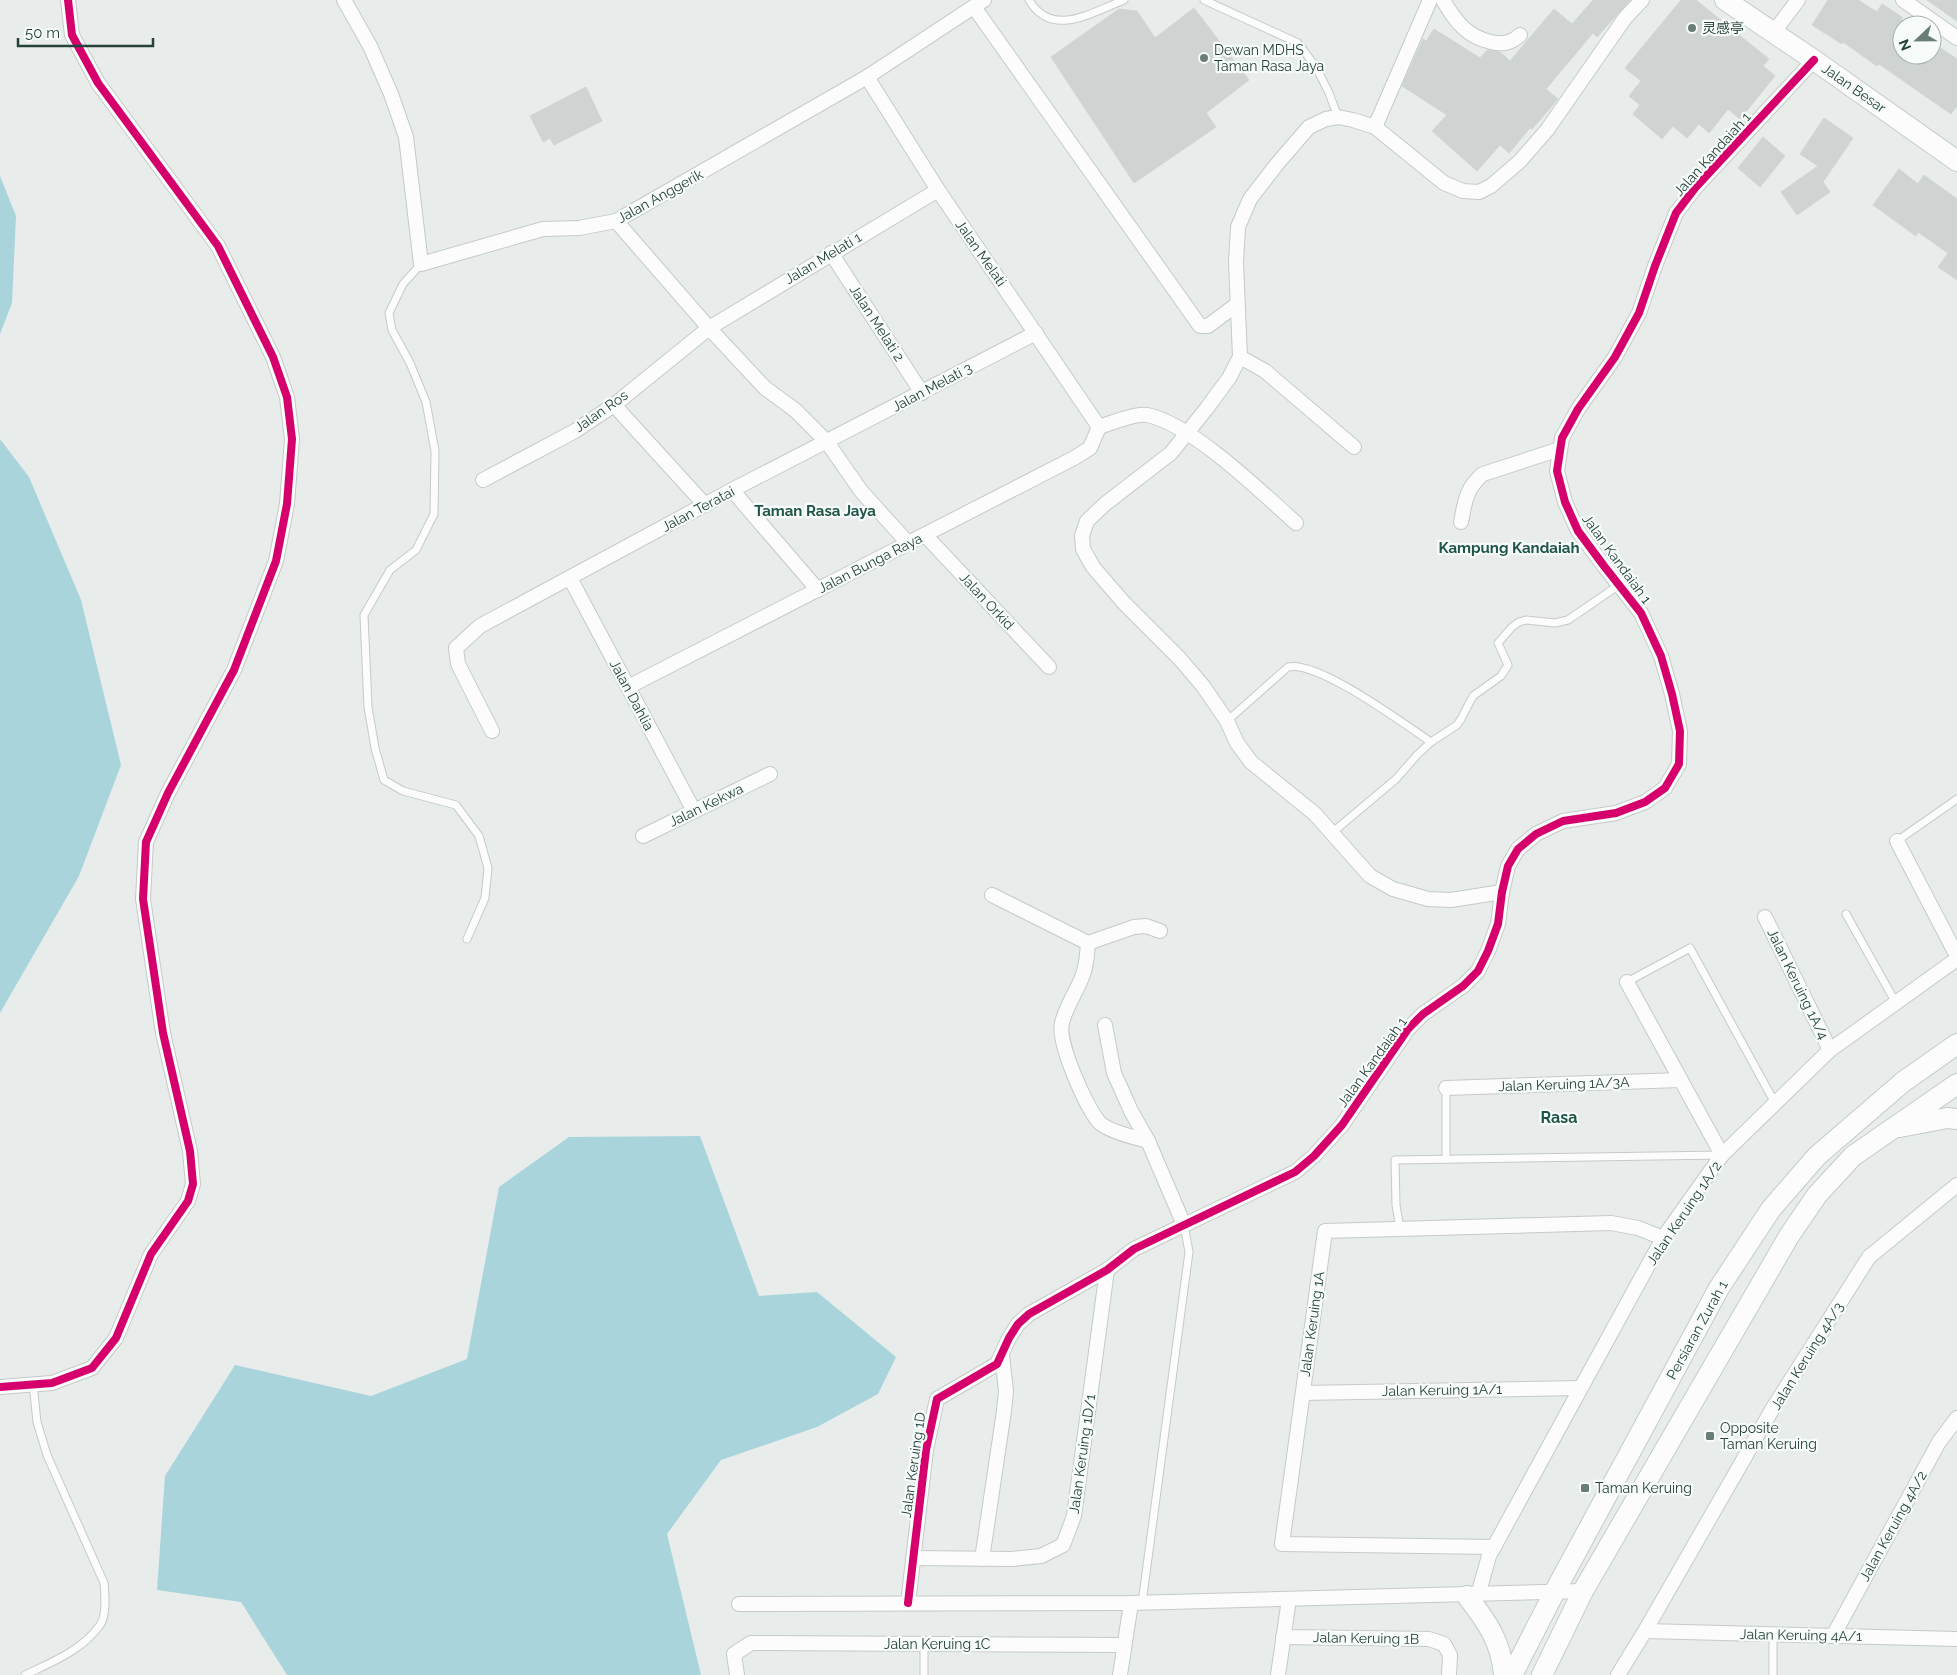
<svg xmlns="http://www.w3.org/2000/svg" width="1957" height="1675" font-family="Raleway,'Noto Sans SC',sans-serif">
  <rect width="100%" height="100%" fill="#e8edeb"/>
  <g fill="#a9d4db">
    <polygon points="0,176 16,216 12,303 0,334"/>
    <polygon points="0,439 29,477 81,600 121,765 79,876 0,1013"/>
    <polygon points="700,1136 759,1296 817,1292 896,1357 878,1394 817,1427 721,1460 667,1534 701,1675 287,1675 241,1602 157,1590 165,1476 235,1365 371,1396 467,1359 499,1187 569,1137"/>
  </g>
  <g fill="#cfd4d2" stroke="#d1d6d4">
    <polygon points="1593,0 1630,0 1597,37 1593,33 1546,89 1558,99 1532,129 1530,128 1509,153 1500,145 1477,171 1432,131 1447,115 1402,86 1423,39 1426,41 1434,29 1480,58 1487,50 1500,52 1510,61 1554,9 1572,24"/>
    <polygon points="1681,0 1696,0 1769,59 1763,66 1775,76 1740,119 1728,109 1709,133 1699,124 1687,138 1673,126 1662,139 1633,114 1640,105 1629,96 1641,81 1625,68"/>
    <polygon points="1828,0 1858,0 1877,12 1882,4 1902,17 1902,55 1932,55 1932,42 1957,59 1957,106 1951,114 1879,64 1877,66 1843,42 1842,44 1812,25"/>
    <polygon points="1927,0 1957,0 1957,21"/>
    <polygon points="1194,8 1249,80 1206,113 1216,127 1134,183 1051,57 1119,9 1137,11 1155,38"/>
    <polygon points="586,87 602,121 554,145 550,138 543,142 530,116"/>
    <polygon points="1824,118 1853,138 1823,182 1830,192 1797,215 1781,192 1818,166 1800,154"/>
    <polygon points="1763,137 1785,156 1760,187 1738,168"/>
    <polygon points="1899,169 1918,184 1924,175 1957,199 1957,280 1938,267 1948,253 1918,232 1916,236 1873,205"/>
  </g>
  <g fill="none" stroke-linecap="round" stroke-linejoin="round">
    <g stroke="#c5cac8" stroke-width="9">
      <g id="service">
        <path d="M 1029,0 C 1052,39 1092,12 1124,0"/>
        <polyline points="1204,0 1298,43 1316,67 1329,93 1338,117"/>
        <polyline points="421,264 403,284 389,313 392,330 410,363 426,402 435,451 434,514 416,550 390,570 364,615 368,707 375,748 384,780 403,791 456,805 479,836 488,868 485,898 467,939"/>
        <path d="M 1227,721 L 1288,667 C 1318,660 1404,724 1431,742"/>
        <polyline points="1333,832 1396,779 1417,755 1431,742 1457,725 1461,719 1473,696 1501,676 1508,665 1498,643 1512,627 1519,622 1526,620 1555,623 1568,620 1619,585"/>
        <polyline points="1897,841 1957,799"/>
        <polyline points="1846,914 1896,1003"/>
        <polyline points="1627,982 1690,948 1775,1103"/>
        <polyline points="1446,1088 1446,1159"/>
        <polyline points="1400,1229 1396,1205 1395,1160 1722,1155"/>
        <polyline points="1142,1603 1189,1252 1184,1225"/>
        <polyline points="924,1644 924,1675"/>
        <path d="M 25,1675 C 50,1663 83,1650 100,1625 C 107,1616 105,1594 104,1583 L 47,1455 L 37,1422 L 33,1384"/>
        <polyline points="1773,1675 1773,1635"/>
      </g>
    </g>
    <g stroke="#c5cac8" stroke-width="16">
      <g id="minor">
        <polyline points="344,0 370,46 391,94 406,137 421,264 543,229 579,228 616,221 867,77 984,0"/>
        <path d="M 1443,0 C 1455,21 1467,37 1491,42 C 1503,45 1511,43 1520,35"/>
        <polyline points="1903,0 1957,38"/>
        <polyline points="974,7 1200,326 1208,326 1236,305"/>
        <polyline points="1773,33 1798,0"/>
        <polyline points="867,77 938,190 1099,427"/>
        <polyline points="1375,127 1430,0"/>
        <polyline points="616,221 709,328 765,388 795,410 827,442 861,491 908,543"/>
        <polyline points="831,253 922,393"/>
        <polyline points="1240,357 1265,371 1354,447"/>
        <polyline points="614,405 705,505"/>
        <path d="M 1099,427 C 1111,423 1136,413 1147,415 C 1192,424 1261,492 1296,523"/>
        <polyline points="483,480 575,431 614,405 709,328 938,190"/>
        <polyline points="732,490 818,590"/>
        <path d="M 1461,522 C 1465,502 1466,488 1483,474 L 1560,449"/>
        <polyline points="925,535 1049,667"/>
        <polyline points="570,578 694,811"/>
        <polyline points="628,687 1074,458 1090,448 1099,427"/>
        <polyline points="492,731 458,664 456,648 480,626 732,490 1036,333"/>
        <polyline points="643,836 770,774"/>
        <polyline points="1897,841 1957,956"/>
        <polyline points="1502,892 1451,900 1428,899 1393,889 1370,876 1315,814 1251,762 1237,743 1227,721 1203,686 1180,659 1124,603 1093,567 1083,549 1082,536 1087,521 1105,504 1171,453 1207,408 1229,378 1240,357 1236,262 1238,227 1250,199 1277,164 1309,127 1326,119 1338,117 1353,120 1375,127 1444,183 1463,191 1479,192 1491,186 1520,161 1547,130 1625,18 1642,0"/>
        <polyline points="992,895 1088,943 1134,927 1146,926 1160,931"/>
        <polyline points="1765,917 1830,1050"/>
        <path d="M 1088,943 C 1087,955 1087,966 1082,977 C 1076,993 1066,1006 1062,1023 C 1057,1042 1086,1107 1099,1122 C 1107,1131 1136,1138 1148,1141 L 1184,1225"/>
        <polyline points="1627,982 1722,1155"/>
        <polyline points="1105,1025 1114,1073 1131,1111 1148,1141"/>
        <polyline points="1446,1088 1681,1080"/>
        <polyline points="0,1387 52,1383 92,1368 116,1338 151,1254 188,1201 193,1184 190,1151 163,1033 143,899 146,842 168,793 234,670 276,561 287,504 292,439 287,397 273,357 218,246 98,83 72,35 68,0"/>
        <polyline points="1303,1393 1580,1388"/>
        <polyline points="1494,1547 1282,1544 1325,1231 1611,1223 1638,1228 1663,1238"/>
        <polyline points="913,1558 1012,1559 1041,1556 1063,1545 1074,1516 1107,1270"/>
        <polyline points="982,1559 1004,1411 1006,1391 1002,1355"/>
        <polyline points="1478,1595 1489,1556 1663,1238 1722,1155 1830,1050 1957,959"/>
        <polyline points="908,1603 926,1450 937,1399 997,1364 1009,1338 1018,1324 1029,1314 1107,1270 1134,1249 1295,1172 1314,1156 1342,1125 1408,1029 1423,1014 1463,986 1478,971 1488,951 1498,924 1502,892 1508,866 1518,849 1536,834 1563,821 1616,813 1645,802 1665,788 1679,764 1680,731 1672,694 1661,656 1641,613 1604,566 1578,531 1565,502 1557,471 1562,438 1578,409 1615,357 1639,313 1655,266 1676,213 1695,188 1814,60"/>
        <polyline points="739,1604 1131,1603 1583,1591"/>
        <polyline points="1645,1631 1957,1639"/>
        <polyline points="1833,1636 1939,1442 1957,1418"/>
        <polyline points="1283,1637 1429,1639 1444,1644 1450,1655 1449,1675"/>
        <polyline points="737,1675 734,1654 751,1643 1124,1645"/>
        <polyline points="1120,1675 1131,1603"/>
        <polyline points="1278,1675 1289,1599"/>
        <polyline points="1618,1675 1645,1631 1773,1408 1869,1257 1957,1185"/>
      </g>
    </g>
    <g stroke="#c3cbc8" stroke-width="22">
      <g id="secondary">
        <polyline points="1725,0 1814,60 1957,161"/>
        <polyline points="1900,1127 1947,1118 1957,1119"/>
        <path d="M 1467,1596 C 1487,1622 1501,1641 1504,1675"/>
        <polyline points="1512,1675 1555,1591 1719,1288 1771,1209 1817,1156 1903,1082 1957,1044"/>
        <polyline points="1542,1675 1583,1591 1789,1236 1817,1195 1853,1156 1957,1084"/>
      </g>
    </g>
    <use href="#service" stroke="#fcfcfc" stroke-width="7"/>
    <use href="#minor" stroke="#fcfcfc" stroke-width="14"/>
    <use href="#secondary" stroke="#fcfcfc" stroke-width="20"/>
    <g stroke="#f7fbf9" stroke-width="11">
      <g id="cycleway">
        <polyline points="0,1387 52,1383 92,1368 116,1338 151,1254 188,1201 193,1184 190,1151 163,1033 143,899 146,842 168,793 234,670 276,561 287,504 292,439 287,397 273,357 218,246 98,83 72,35 68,0"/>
        <polyline points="908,1603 926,1450 937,1399 997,1364 1009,1338 1018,1324 1029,1314 1107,1270 1134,1249 1295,1172 1314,1156 1342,1125 1408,1029 1423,1014 1463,986 1478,971 1488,951 1498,924 1502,892 1508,866 1518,849 1536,834 1563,821 1616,813 1645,802 1665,788 1679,764 1680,731 1672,694 1661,656 1641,613 1604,566 1578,531 1565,502 1557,471 1562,438 1578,409 1615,357 1639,313 1655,266 1676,213 1695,188 1814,60"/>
      </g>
    </g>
    <use href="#cycleway" stroke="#d6006c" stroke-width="8"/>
  </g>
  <g fill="#697e78" stroke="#f7fbf9" stroke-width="2">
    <circle cx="1692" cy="28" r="5"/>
    <circle cx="1204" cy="58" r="5"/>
    <rect x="1705" y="1431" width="10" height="10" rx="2.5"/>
    <rect x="1580" y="1483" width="10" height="10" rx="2.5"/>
  </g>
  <g text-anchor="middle" stroke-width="4.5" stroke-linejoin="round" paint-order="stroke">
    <g font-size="14" fill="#24423a" stroke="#f7fbf9" text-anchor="start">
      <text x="1702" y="33">灵感亭</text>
      <text x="1214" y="55">Dewan MDHS<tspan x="1214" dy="16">Taman Rasa Jaya</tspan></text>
      <text x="1720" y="1433">Opposite<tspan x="1720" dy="16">Taman Keruing</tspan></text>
      <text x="1595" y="1493">Taman Keruing</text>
    </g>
    <g font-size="14" fill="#24423a" stroke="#f7fbf9">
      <text transform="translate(1854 88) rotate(35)" y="5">Jalan Besar</text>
      <text transform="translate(1712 154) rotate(-48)" y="5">Jalan Kandaiah 1</text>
      <text transform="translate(660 196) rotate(-29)" y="5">Jalan Anggerik</text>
      <text transform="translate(981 253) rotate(55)" y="5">Jalan Melati</text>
      <text transform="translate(823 258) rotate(-31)" y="5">Jalan Melati 1</text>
      <text transform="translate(877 323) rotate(57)" y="5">Jalan Melati 2</text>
      <text transform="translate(932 387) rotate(-28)" y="5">Jalan Melati 3</text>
      <text transform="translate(601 411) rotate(-35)" y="5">Jalan Ros</text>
      <text transform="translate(698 509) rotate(-28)" y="5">Jalan Teratai</text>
      <text transform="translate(1617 559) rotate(54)" y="5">Jalan Kandaiah 1</text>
      <text transform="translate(870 563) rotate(-27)" y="5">Jalan Bunga Raya</text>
      <text transform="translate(987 601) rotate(47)" y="5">Jalan Orkid</text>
      <text transform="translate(632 695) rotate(62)" y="5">Jalan Dahlia</text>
      <text transform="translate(706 805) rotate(-26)" y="5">Jalan Kekwa</text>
      <text transform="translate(1798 984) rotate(64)" y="5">Jalan Keruing 1A/4</text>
      <text transform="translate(1372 1062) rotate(-54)" y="5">Jalan Kandaiah 1</text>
      <text transform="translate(1564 1084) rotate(-2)" y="5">Jalan Keruing 1A/3A</text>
      <text transform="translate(1684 1213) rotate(-56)" y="5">Jalan Keruing 1A/2</text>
      <text transform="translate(1312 1324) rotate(-82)" y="5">Jalan Keruing 1A</text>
      <text transform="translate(1697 1330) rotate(-61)" y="5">Persiaran Zurah 1</text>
      <text transform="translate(1807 1356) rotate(-58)" y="5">Jalan Keruing 4A/3</text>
      <text transform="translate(1442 1390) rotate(-1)" y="5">Jalan Keruing 1A/1</text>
      <text transform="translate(1082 1454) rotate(-82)" y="5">Jalan Keruing 1D/1</text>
      <text transform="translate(913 1465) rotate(-82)" y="5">Jalan Keruing 1D</text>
      <text transform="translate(1893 1526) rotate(-61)" y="5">Jalan Keruing 4A/2</text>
      <text transform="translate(1801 1635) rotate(1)" y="5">Jalan Keruing 4A/1</text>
      <text transform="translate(1366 1638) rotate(1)" y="5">Jalan Keruing 1B</text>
      <text x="937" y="1649">Jalan Keruing 1C</text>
    </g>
    <g font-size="15" font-weight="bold" fill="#1f5548" stroke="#f7fbf9">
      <text x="815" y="516">Taman Rasa Jaya</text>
      <text x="1509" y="553">Kampung Kandaiah</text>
    </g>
    <g font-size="16" font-weight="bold" fill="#1f5548" stroke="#f7fbf9">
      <text x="1559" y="1123">Rasa</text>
    </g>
  </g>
  <g transform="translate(1917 40) rotate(248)"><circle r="24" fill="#f7fbf9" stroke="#a3b1ad"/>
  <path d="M0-4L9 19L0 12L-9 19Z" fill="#697e78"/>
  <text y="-8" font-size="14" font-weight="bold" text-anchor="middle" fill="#24423a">N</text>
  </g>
  <path d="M18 38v8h135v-8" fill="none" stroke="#24423a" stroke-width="2.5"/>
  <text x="25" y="38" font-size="15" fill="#24423a" stroke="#f7fbf9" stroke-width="4" paint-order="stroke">50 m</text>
</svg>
